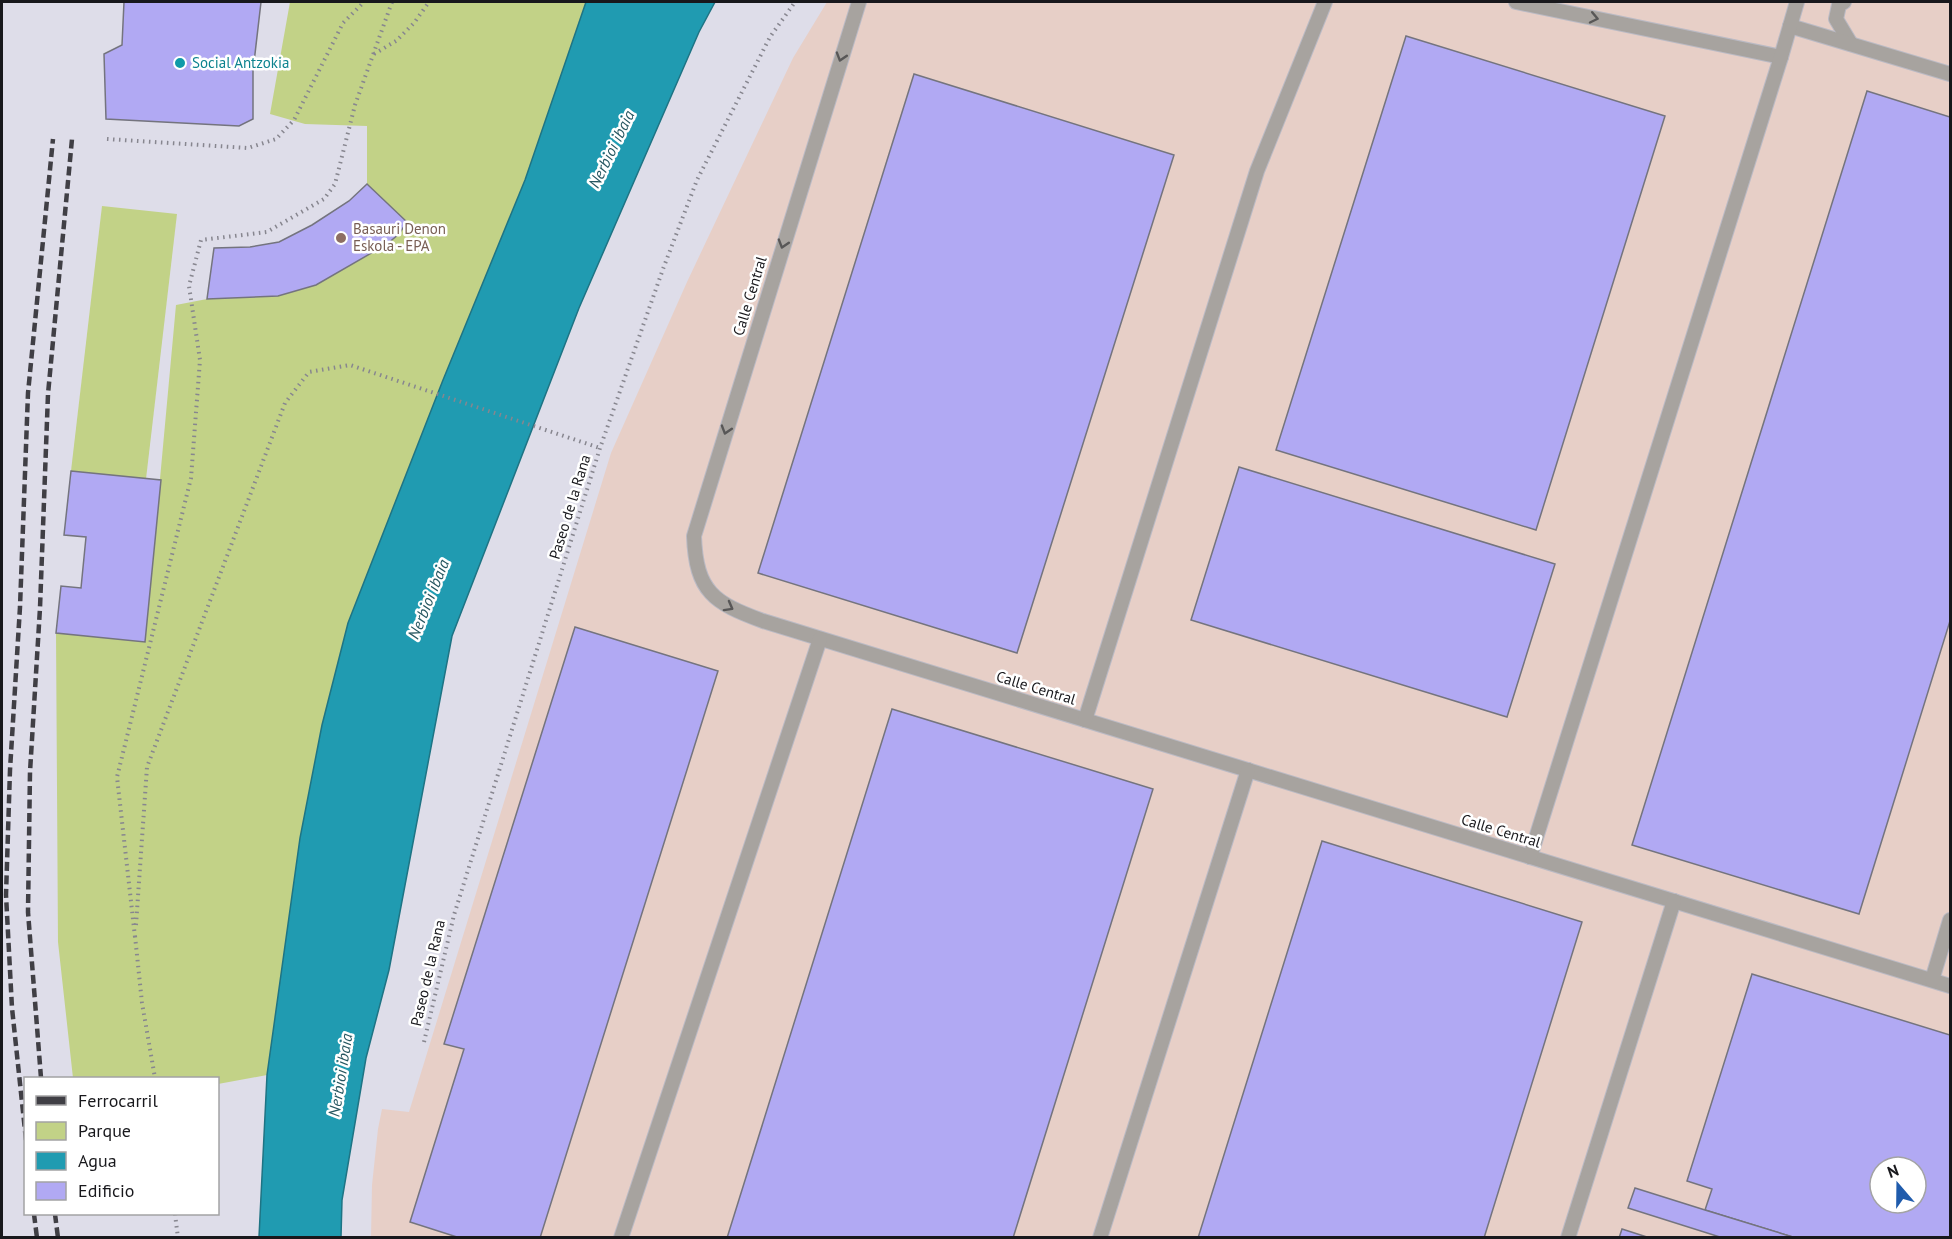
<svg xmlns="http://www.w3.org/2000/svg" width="1952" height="1239" font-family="'PT Sans',sans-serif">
  <rect width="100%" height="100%" fill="#dedde9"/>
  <path fill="#e7cfc7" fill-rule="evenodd" d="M 827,2 L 1950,2 L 1950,1237 L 371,1238 L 372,1185 L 378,1129 L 382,1109 L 409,1112 L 611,453 L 687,282 L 793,58 ZM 1880,1167 L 1916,1167 L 1916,1203 L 1880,1203 Z"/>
  <g fill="#c2d287">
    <polygon points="290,2 586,2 525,180 443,380 348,623 322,725 300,838 267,1075 218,1084 218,1078 73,1078 58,942 56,633 145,642 176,305 207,299 278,296 316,285 387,244 399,234 407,223 367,184 367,126 305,124 270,114"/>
    <polygon points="102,206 177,214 146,479 71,471"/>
  </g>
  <polygon fill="#209bb1" stroke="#1e7484" stroke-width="1.5" points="586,2 715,2 699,32 579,308 452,636 389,970 366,1058 342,1200 341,1237 259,1237 267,1075 300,838 322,725 348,623 443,380 525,180"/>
  <g fill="#b1a9f3" stroke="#74747e" stroke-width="1.5" fill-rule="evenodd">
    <polygon points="124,2 261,2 253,71 253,119 239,126 106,119 104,54 122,45"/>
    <polygon points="1406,36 1665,116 1536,530 1276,450"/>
    <polygon points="914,74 1174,155 1017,653 758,573"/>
    <polygon points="1867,91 1950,117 1950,621 1859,914 1632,845"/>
    <polygon points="367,184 407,222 399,234 387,244 316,285 278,296 207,299 214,248 250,247 279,242 312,225 349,201"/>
    <polygon points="1239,467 1555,564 1507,717 1191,620"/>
    <polygon points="71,471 161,480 145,642 56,633 61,586 81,588 86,537 64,535"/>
    <polygon points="575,627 718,671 540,1238 460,1238 410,1222 464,1049 444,1044"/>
    <polygon points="892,709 1153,789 1013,1238 727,1238"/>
    <polygon points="1322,841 1582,922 1484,1238 1198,1238"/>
    <path d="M 1752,974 L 1950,1035 L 1950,1238 L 1796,1238 L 1705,1210 L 1712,1189 L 1687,1181 ZM 1880,1167 L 1916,1167 L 1916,1203 L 1880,1203 Z"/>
    <polygon points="1635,1188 1705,1210 1796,1238 1723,1238 1628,1208"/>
    <polygon points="1622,1229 1650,1238 1619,1238"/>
  </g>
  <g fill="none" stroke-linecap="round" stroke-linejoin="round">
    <g stroke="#babac4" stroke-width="16">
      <g id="lane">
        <path d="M 859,2 L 694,536 C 696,592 714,603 763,621 L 1950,986"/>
        <polyline points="1516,2 1781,57"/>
        <polyline points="1844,2 1839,5 1836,19 1851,44"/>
        <polyline points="1790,26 1950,74"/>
        <polyline points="1085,720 1257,171 1325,2"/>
        <polyline points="1530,857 1781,57 1797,2"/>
        <polyline points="1932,980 1950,920"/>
        <polyline points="621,1238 820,639"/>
        <polyline points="1100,1238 1248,770"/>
        <polyline points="1568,1238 1674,901"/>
      </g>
    </g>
    <g stroke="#87868f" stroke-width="4" stroke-dasharray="1.5 4.5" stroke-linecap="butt">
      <polyline points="374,54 396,41 414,23 429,2"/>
      <polyline points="107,139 248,148 276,139 294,120 343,23 364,2"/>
      <polyline points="136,925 147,767 285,403 309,372 350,365 600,448"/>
      <polyline points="135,936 142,1003 155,1078"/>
      <polyline points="135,937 117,777 191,478 200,360 189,286 201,240 267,232 324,199 335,184 355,105 392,2"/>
      <polyline points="424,1042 454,915 600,448 663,269 697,180 770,37 795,2"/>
      <polyline points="175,1214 178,1238"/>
    </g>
    <use href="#lane" stroke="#a7a39f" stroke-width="14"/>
    <g stroke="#403f45" stroke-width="4.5" stroke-dasharray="9 4.5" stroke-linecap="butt">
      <polyline points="41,1078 28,912 30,772 40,608 48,394 72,139"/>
      <polyline points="26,1140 12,1008 6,895 10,770 20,607 28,393 53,139"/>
      <polyline points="34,1214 37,1238"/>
      <polyline points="55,1214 58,1238"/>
    </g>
  </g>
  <defs><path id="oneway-chevron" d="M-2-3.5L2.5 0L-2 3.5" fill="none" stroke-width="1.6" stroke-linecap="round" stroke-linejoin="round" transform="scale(1.5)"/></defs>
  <g stroke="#585757">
    <use href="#oneway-chevron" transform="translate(1594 18) rotate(12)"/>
    <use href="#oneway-chevron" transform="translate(841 57) rotate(107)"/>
    <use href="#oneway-chevron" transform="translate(783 244) rotate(107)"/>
    <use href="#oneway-chevron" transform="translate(726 430) rotate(107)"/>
    <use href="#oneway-chevron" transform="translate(729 607) rotate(29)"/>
  </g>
  <circle fill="#0f9aa8" stroke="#fff" stroke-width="2" cx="180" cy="63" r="6"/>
  <circle fill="#8d6e63" stroke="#fff" stroke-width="2" cx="341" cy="238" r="6"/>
  <g text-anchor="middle" stroke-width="5" stroke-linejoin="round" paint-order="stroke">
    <g font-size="15" fill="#0d838f" stroke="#fff" text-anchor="start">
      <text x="192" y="68">Social Antzokia</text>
    </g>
    <g font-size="15" fill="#785e54" stroke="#fff" text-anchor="start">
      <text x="353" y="234">Basauri Denon<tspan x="353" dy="17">Eskola - EPA</tspan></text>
    </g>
    <g font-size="15" fill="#18181c" stroke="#fff">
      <text transform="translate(750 296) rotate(-73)" y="5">Calle Central</text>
      <text transform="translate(570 507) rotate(-73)" y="5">Paseo de la Rana</text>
      <text transform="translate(1036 688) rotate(17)" y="5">Calle Central</text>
      <text transform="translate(1501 831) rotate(17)" y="5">Calle Central</text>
      <text transform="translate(428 973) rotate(-77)" y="5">Paseo de la Rana</text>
    </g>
    <g font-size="16" font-style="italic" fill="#275761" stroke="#fff">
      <text transform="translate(611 149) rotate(-64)" y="6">Nerbioi ibaia</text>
      <text transform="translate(428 599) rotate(-68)" y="6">Nerbioi ibaia</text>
      <text transform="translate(340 1075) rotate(-81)" y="6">Nerbioi ibaia</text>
    </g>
  </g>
  <rect width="1952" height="1239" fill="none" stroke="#18181c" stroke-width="6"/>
  <rect x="24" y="1077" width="195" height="138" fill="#ffffff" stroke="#a3a3a4" stroke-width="1.5"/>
  <rect x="36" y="1096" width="30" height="9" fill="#403f45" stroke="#a3a3a4" stroke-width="1.5"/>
  <text x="78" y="1107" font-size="18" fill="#18181c">Ferrocarril</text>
  <rect x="36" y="1122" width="30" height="18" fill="#c2d287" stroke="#a3a3a4" stroke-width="1.5"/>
  <text x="78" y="1137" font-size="18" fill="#18181c">Parque</text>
  <rect x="36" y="1152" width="30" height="18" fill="#209bb1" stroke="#a3a3a4" stroke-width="1.5"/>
  <text x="78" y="1167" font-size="18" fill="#18181c">Agua</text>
  <rect x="36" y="1182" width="30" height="18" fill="#b1a9f3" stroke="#a3a3a4" stroke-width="1.5"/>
  <text x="78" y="1197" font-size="18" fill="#18181c">Edificio</text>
  <g transform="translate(1898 1185) rotate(340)"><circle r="28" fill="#ffffff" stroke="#a3a3a4" stroke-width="1.5"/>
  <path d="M0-4.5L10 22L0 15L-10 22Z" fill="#1f5bac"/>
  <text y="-9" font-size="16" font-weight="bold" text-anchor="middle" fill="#18181c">N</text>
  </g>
</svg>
